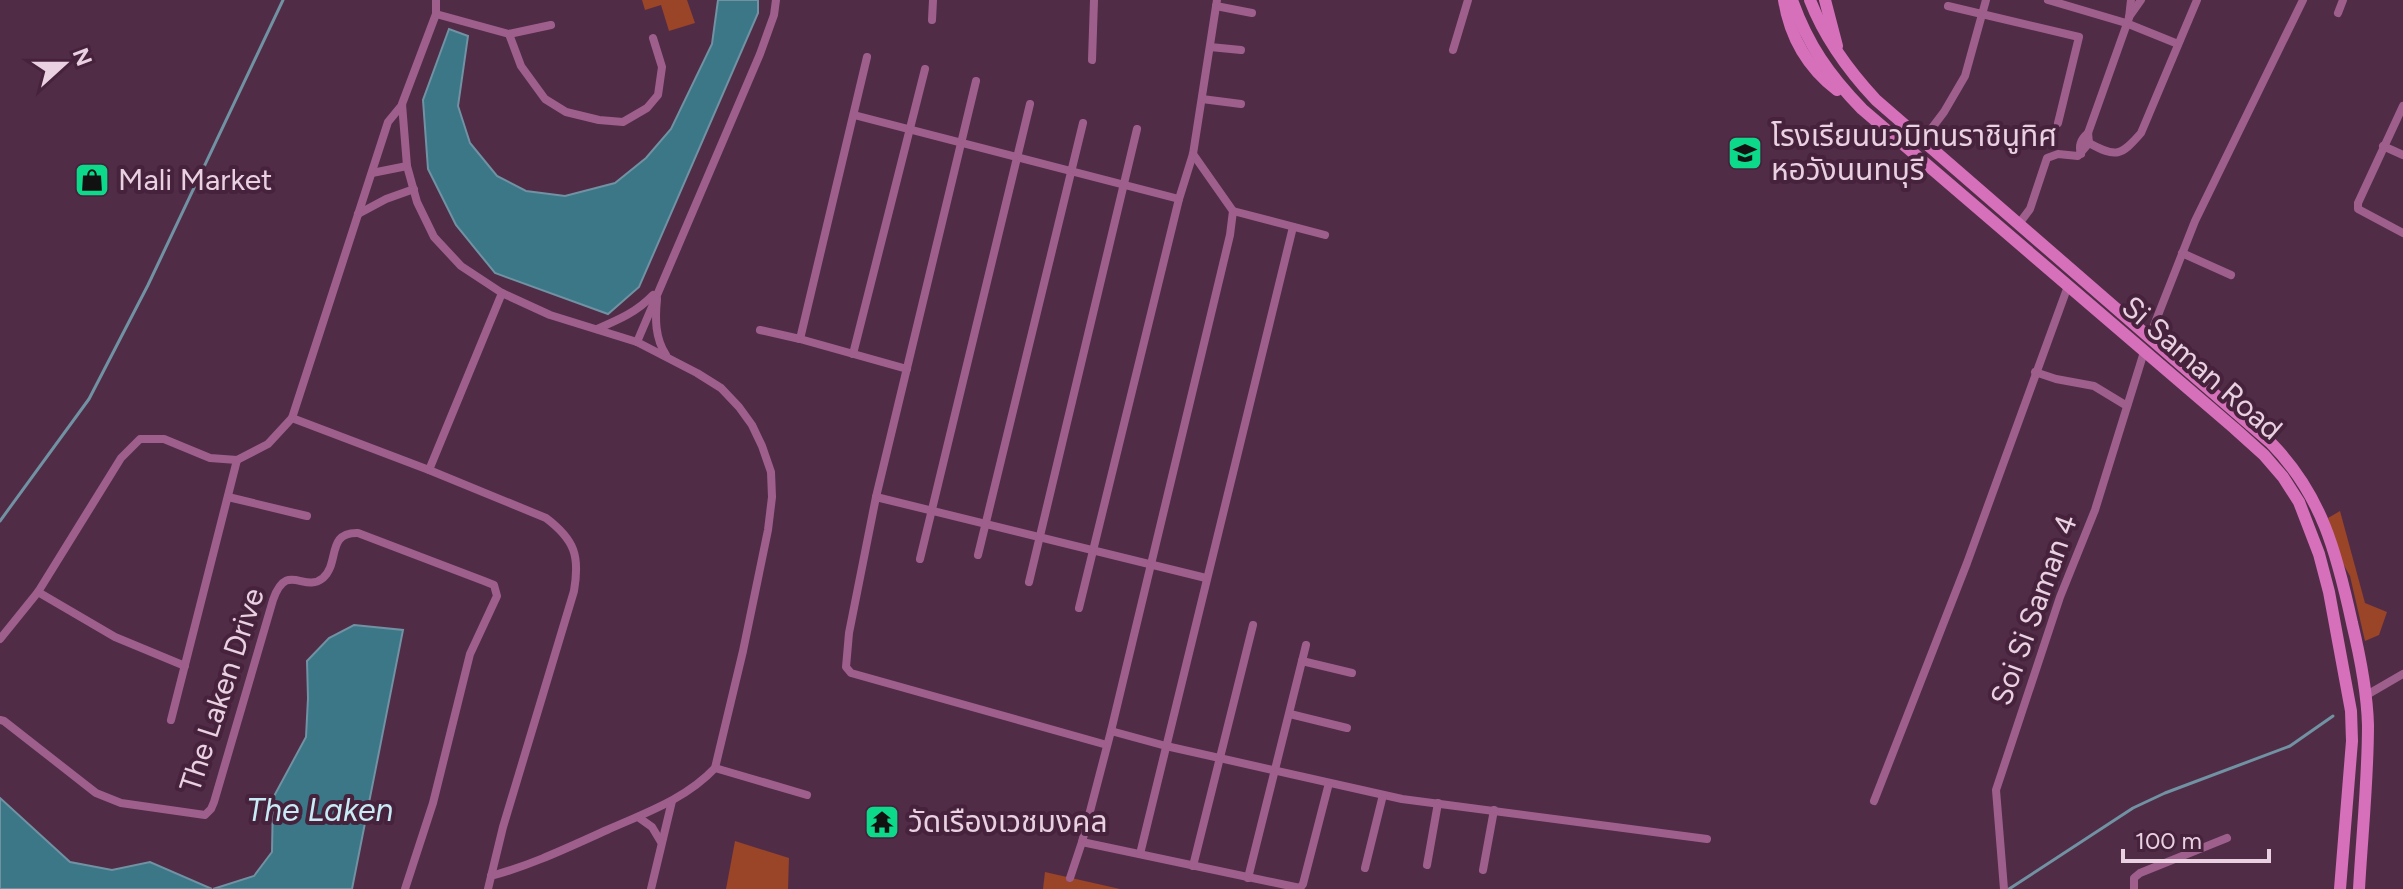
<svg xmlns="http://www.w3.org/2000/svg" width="2403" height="889" font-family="Figtree,'Noto Sans Thai',sans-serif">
  <rect width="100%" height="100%" fill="#512c47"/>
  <g fill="#9a4428">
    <polygon points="642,0 687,0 695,23 669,31 661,5 645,10"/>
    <polygon points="2340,511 2365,603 2387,612 2379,635 2365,641 2350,576 2341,560 2328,518"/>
    <polygon points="735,841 789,858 788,889 726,889"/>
    <polygon points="1045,872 1120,889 1043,889"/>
  </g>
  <g fill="#3c7788" stroke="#7092a3" stroke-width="2">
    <polygon points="718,0 758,0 758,13 639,287 608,314 495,273 456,225 428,169 423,100 449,29 468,36 458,106 470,143 497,176 526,191 565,196 615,183 646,158 671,129 712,44"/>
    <polygon points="354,625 403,630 352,889 213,889 254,876 272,852 273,798 306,737 308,698 307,661 329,638"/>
    <polygon points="0,798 70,862 112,870 150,862 212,889 0,889"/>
  </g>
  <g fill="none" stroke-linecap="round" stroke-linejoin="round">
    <g stroke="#7092a3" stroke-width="3">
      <polyline points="0,521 89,399 148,285 283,0"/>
      <polyline points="2009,889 2133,808 2165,793 2290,746 2333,716"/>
    </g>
    <g stroke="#9f5f8d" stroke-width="8">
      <path d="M 436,0 L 436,14 L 402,104 L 407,166 L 417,202 L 434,237 L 461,266 L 502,293 L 550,315 L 637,342 L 697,373 L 721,388 L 739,407 L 752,425 L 762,446 L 771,472 L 772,497 L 768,530 L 743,651 L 715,768 C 686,799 645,813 607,830 C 569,847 532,865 491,876"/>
      <polyline points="2048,0 2126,23 2178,44"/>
      <polyline points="1216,6 1252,13"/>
      <polyline points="1948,6 2079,37 2058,123"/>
      <polyline points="2338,13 2343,0"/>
      <polyline points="436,14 509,34 551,25"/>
      <polyline points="2129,17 2141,0"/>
      <polyline points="932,20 933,0"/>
      <polyline points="509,34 521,66 545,99 566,112 599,120 623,122 647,108 658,95 662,67 653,38"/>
      <polyline points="1210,47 1241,50"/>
      <polyline points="1453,50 1468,0"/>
      <polyline points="1092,60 1094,0"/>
      <polyline points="976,81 876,497 849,633 846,667 851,673 1107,745"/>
      <polyline points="1202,99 1241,104"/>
      <polyline points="2403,106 2358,203 2358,209 2403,233"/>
      <polyline points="854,115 1179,199"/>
      <polyline points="1922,141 1944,112 1965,76 1986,0"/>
      <path d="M 2089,143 C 2116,158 2121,156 2141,133 L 2197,0"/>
      <polyline points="2383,146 2403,155"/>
      <path d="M 2081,154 C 2078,145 2081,139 2088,133"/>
      <polyline points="372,173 407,166"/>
      <polyline points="1233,211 1325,235"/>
      <polyline points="358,214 386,199 414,189"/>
      <polyline points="2018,225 2030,209 2047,158 2058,154 2078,156 2089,143 2088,133 2129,18 2131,0"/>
      <polyline points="2182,253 2231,275"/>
      <path d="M 657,299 C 655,319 655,338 666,355"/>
      <path d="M 597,329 C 618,320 637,312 653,295"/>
      <polyline points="760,330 800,339 907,369"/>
      <polyline points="2149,338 2195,221 2303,0"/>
      <polyline points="800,339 867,57"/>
      <polyline points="637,342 760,54 774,15 776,0"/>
      <polyline points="853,354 925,69"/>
      <polyline points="2035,372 2056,379 2094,386 2127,406"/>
      <polyline points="292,418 388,122 402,105"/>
      <polyline points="429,470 502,293"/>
      <polyline points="228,497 307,516"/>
      <polyline points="876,497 1206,578"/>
      <polyline points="978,555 1083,123"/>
      <polyline points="920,559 1030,104"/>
      <polyline points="1029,582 1137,129"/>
      <polyline points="38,592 115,637 185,666"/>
      <polyline points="1079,608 1179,199 1193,154 1217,0"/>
      <path d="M 0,639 L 38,592 L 121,458 L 140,439 L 164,439 L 210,458 L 237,460 L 268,444 L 292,418 L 429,470 L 546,518 C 575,540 580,556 574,591 L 503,827 L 488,889"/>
      <polyline points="1302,661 1352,673"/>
      <polyline points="2365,696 2403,674"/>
      <polyline points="1290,714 1347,728"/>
      <path d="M 0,720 L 4,721 L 96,793 L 121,803 L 205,815 L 211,809 L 214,802 L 273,600 C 287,560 304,594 323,578 C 340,563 326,532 358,533 L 484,581 L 494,585 L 497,596 L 470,654 L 433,803 L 405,889"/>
      <polyline points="171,720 237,460"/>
      <polyline points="1111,731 1166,746 1402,799 1707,839"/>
      <polyline points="715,768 807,795"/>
      <polyline points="1874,801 1967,563 2068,286"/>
      <polyline points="638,817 652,827 661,842"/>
      <polyline points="1082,842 1300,888 1303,884 1329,783"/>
      <polyline points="1140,854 1293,227"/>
      <polyline points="1427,865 1438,803"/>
      <polyline points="1193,866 1253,625"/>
      <polyline points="1365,868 1383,795"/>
      <polyline points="1483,870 1494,810"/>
      <polyline points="1070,878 1082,842 1111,731 1230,235 1233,211 1193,154"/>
      <polyline points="1248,878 1306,645"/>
      <polyline points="651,889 672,801"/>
      <polyline points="2004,889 1996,790 2060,597 2095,510 2144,352"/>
      <polyline points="2134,889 2134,878 2140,873 2227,838"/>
    </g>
    <g stroke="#d670ba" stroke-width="12">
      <path d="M 1784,0 C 1790,37 1807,67 1837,90"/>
      <path d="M 1792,0 C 1808,45 1829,75 1862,109 L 2234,428 L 2264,455 L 2283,477 L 2299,502 L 2319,554 L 2329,592 L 2351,711 L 2352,741 L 2340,889"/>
      <path d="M 1810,0 C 1825,39 1848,70 1876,100 L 2271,443 C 2322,495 2337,554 2352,623 C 2360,656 2367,691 2368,725 C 2368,780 2362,835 2359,889"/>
      <polyline points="1825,0 1837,46"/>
    </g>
  </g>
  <defs>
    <g id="school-square" transform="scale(1.8)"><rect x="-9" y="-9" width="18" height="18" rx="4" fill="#0cd98a" stroke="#46223c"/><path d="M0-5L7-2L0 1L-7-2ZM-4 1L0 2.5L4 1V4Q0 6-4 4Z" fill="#111"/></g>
    <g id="shop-square" transform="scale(1.8)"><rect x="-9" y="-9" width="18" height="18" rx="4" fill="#0cd98a" stroke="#46223c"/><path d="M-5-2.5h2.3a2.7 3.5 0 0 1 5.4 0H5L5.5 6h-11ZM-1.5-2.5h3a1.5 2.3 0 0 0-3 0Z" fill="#111"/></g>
    <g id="temple-square" transform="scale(1.8)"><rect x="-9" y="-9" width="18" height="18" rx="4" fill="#0cd98a" stroke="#46223c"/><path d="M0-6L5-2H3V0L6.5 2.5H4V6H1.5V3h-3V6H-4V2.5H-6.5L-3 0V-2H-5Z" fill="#111"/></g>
  </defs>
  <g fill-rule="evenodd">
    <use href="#school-square" x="1745" y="153"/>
    <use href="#shop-square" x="92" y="180"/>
    <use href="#temple-square" x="882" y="822"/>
  </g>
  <g text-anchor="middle" stroke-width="8" stroke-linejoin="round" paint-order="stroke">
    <g font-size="30" fill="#e9d1e1" stroke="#46223c" text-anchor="start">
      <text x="1771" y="146">โรงเรียนนวมิทนราชินูทิศ<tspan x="1771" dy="34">หอวังนนทบุรี</tspan></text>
      <text x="118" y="190">Mali Market</text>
      <text x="908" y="832">วัดเรืองเวชมงคล</text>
    </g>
    <g font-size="30" fill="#e9d1e1" stroke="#46223c">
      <text transform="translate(2202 368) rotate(41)" y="10">Si Saman Road</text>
      <text transform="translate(2034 610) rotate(-70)" y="10">Soi Si Saman 4</text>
      <text transform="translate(222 690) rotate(-72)" y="10">The Laken Drive</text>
    </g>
    <g font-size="32" font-style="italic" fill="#c8ebf5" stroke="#46223c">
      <text x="320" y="821">The Laken</text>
    </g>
  </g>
  <g transform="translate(64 64) rotate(69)" stroke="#46223c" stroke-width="6" paint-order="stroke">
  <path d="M0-6L14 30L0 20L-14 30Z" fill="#e9d1e1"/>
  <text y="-12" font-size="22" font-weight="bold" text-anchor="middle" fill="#e9d1e1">N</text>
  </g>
  <path d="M2123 849v12h146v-12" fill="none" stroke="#e9d1e1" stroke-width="4"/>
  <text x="2135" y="849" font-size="24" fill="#e9d1e1" stroke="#46223c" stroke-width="6" paint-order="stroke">100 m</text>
</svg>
